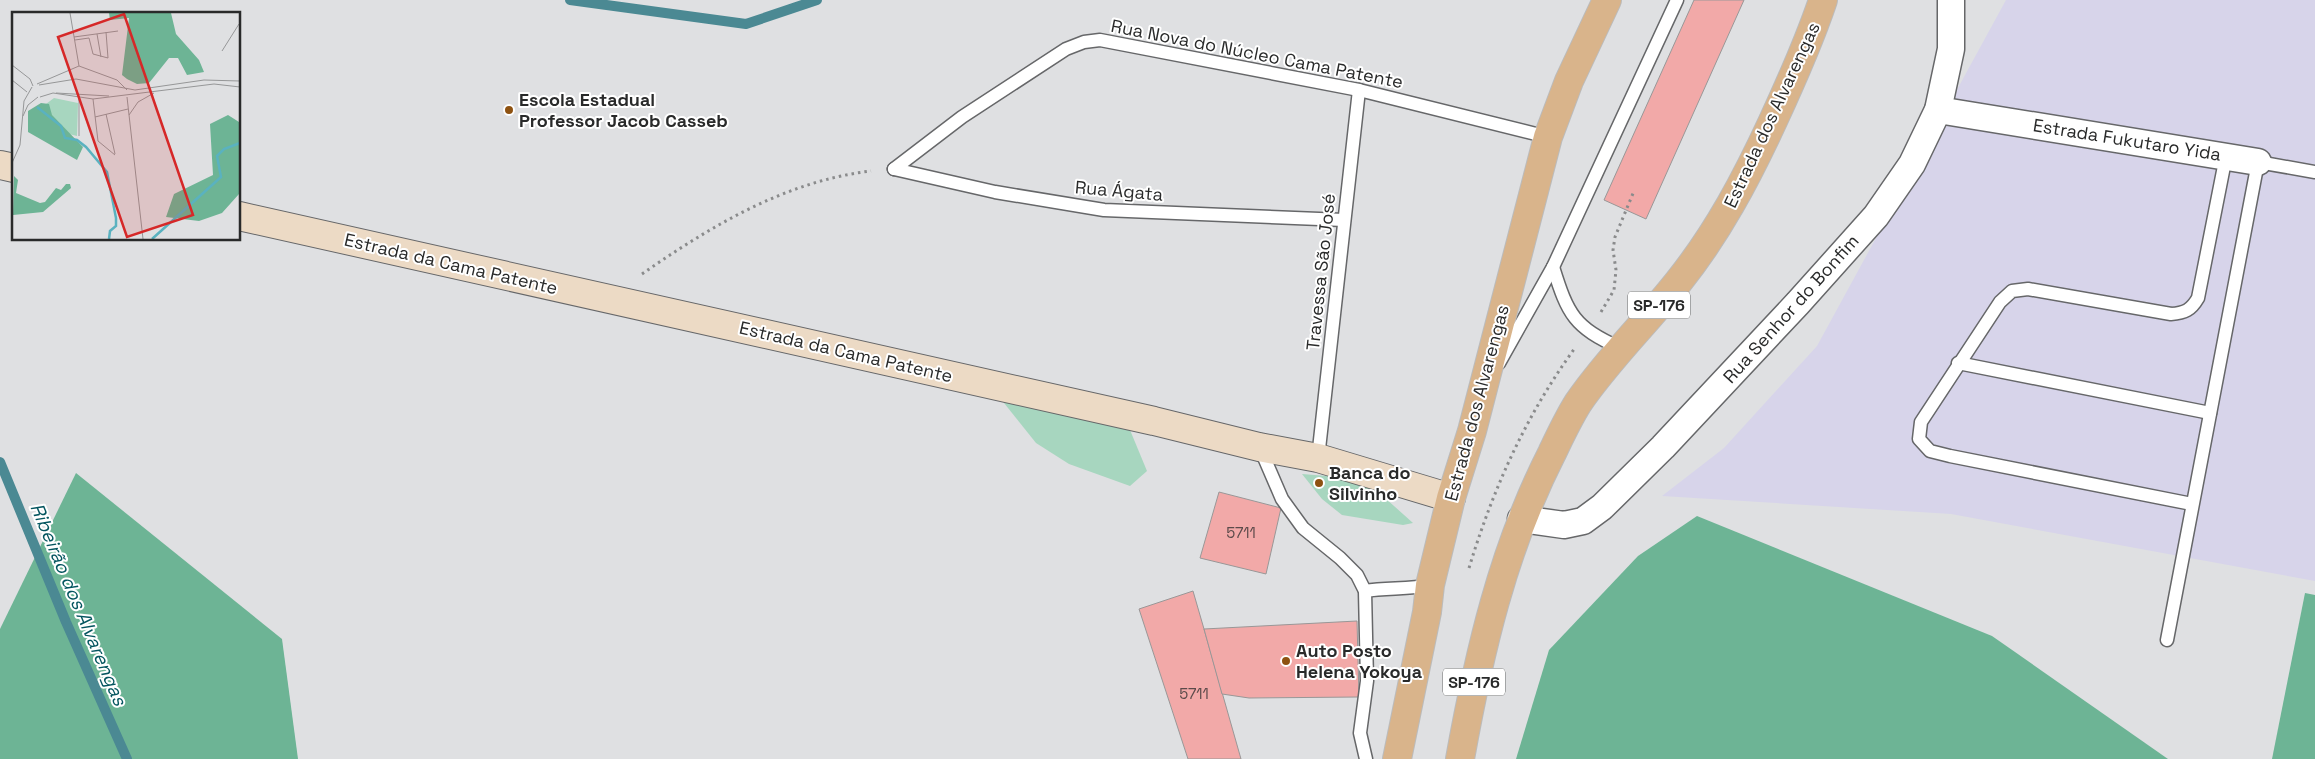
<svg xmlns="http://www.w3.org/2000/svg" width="2315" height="759" font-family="'Space Grotesk',sans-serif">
  <rect width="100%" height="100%" fill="#dfe0e2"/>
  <polygon fill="#d7d4ea" points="2006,0 2315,0 2315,581 1951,514 1662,496 1724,448 1817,346"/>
  <g fill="#a7d6bf">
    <polygon points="1000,398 1130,430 1147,471 1130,486 1069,464 1036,443"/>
    <polygon points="1302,474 1327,476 1375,489 1413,523 1403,525 1342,515 1322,499"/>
  </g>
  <g fill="#6db495">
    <polygon points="76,473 282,639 298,759 0,759 0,629"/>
    <polygon points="1697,516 1992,636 2168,759 1516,759 1549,650 1638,556"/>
    <polygon points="2305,593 2315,595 2315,759 2272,759"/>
  </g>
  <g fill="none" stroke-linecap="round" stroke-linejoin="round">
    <g stroke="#4b8993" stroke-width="10">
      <polyline points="570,0 746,24 817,0"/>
      <polyline points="0,462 66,622 127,759"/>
    </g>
  </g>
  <g fill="#f2a9a8" stroke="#999797">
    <polygon points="1694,0 1744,0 1646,219 1604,200"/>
    <polygon points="1219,492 1281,508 1266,574 1200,558"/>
    <polygon points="1193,591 1204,629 1241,759 1188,759 1139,609"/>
    <polygon points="1357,621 1359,697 1249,698 1222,694 1204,629"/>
  </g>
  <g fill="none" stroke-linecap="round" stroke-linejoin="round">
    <g stroke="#666769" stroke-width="15">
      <g id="lane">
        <polyline points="894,169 962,117 1066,49 1084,42 1100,40 1359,90 1548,137"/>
        <polyline points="894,169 995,192 1104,210 1344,220"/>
        <path d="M 1553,267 C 1568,315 1574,327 1620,348"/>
        <polyline points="1499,363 1553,267 1677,0"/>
        <polyline points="1958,363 2210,413"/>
        <polyline points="1260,448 1282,499 1303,528 1340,558 1357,575 1365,591 1367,681 1360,733 1366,759"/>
        <polyline points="1318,458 1359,90"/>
        <path d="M 2192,504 L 1950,456 L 1930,451 L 1919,439 L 1921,422 L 2000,302 L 2012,291 L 2028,289 L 2171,314 C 2185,313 2191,310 2198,298 L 2226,156"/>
        <path d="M 1365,591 C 1387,587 1408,590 1430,585"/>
        <polyline points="2167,640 2258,162 2315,172"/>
      </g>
    </g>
    <g stroke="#666769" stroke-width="29">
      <g id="street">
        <polyline points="1938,110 2258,162"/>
        <polyline points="1521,519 1564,525 1583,521 1602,507 1663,447 1798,303 1876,216 1912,164 1938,110 1951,49 1951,0"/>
      </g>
    </g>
    <g stroke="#666769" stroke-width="30">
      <g id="secondary">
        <polyline points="0,165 14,168"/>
        <polyline points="239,216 1154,421 1259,447 1318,458 1451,498"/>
      </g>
    </g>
    <g stroke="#bbb" stroke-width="30">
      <g id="primary">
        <polyline points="1397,759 1427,612 1430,585 1451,498 1472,431 1548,137 1569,81 1607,0"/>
        <path d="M 1460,759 C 1479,653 1503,549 1552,453 C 1560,436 1568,419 1578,403 C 1608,359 1646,323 1679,281 C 1718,232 1746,179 1772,123 C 1791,82 1809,42 1823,0"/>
      </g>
    </g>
    <g stroke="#8a8b8c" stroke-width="3" stroke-dasharray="2.5 4" stroke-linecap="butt">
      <path d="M 642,274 C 711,226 786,181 871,171"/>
      <polyline points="1601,312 1614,290 1616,270 1613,250 1615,237 1634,191"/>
      <path d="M 1469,568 C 1493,489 1526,415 1575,348"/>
    </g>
    <use href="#lane" stroke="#fff" stroke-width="12"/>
    <use href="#street" stroke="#fff" stroke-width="26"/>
    <use href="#secondary" stroke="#ecdac5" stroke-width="28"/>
    <use href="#primary" stroke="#d9b48b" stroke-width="28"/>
  </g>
  <g fill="#8e5211" stroke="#fff" stroke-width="2">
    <circle cx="509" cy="110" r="5"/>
    <circle cx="1319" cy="483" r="5"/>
    <circle cx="1286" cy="661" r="5"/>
  </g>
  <g text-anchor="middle" stroke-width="4" stroke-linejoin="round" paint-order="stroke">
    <g font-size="15" fill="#5b4a4a">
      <text x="1241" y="538">5711</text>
      <text x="1194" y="699">5711</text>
    </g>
    <g fill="#fff" stroke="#696a6a" stroke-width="1">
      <rect x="1628" y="291.5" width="62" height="27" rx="4"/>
      <rect x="1443" y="668.5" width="62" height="27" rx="4"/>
    </g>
    <g font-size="16" font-weight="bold" fill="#292a2a">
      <text x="1659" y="311">SP-176</text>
      <text x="1474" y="688">SP-176</text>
    </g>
    <g font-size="18" fill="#292a2a" stroke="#fff">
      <text transform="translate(1257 54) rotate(11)" y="6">Rua Nova do Núcleo Cama Patente</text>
      <text transform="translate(1772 115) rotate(-65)" y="6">Estrada dos Alvarengas</text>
      <text transform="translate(2127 140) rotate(9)" y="6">Estrada Fukutaro Yida</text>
      <text transform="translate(1119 191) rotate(5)" y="6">Rua Ágata</text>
      <text transform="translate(451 264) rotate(13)" y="6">Estrada da Cama Patente</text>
      <text transform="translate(1321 272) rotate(-84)" y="6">Travessa São José</text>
      <text transform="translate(1791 309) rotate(-48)" y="6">Rua Senhor do Bonfim</text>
      <text transform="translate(846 352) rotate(13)" y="6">Estrada da Cama Patente</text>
      <text transform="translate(1477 403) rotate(-75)" y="6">Estrada dos Alvarengas</text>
    </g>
    <g font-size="18" font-weight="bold" fill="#292a2a" stroke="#fff" text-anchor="start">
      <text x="519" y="106">Escola Estadual<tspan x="519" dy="21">Professor Jacob Casseb</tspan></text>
      <text x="1329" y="479">Banca do<tspan x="1329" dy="21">Silvinho</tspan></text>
      <text x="1296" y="657">Auto Posto<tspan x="1296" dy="21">Helena Yokoya</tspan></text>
    </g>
    <g font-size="19" font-style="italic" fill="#04555f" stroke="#fff">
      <text transform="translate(79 604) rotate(67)" y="7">Ribeirão dos Alvarengas</text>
    </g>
  </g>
  <g transform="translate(12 12)">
    <rect width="228" height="228" fill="#dfe0e2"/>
    <path d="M 42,86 L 66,91 L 65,124 L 57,122 L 38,103 L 34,92 Z" fill="#a7d6bf"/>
    <path d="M 97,1 L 159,1 L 164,22 L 187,48 L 192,60 L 175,63 L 166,46 L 157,46 L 137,71 L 125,72 L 115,67 L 110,63 L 117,6 L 98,8 ZM 29,91 L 37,92 L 40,103 L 71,135 L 65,148 L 16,120 L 16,99 ZM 216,103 L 227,110 L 227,182 L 210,201 L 187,209 L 154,205 L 162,182 L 201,163 L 198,112 ZM 2,164 L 6,168 L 4,181 L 28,191 L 33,190 L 44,176 L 49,178 L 54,172 L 58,172 L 59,176 L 31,200 L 1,203 Z" fill="#6db495"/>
    <path fill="none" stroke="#5ab2c0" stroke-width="2.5" d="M 25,95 L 49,114 L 53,126 L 65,128 L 74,135 L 95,160 L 104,206 L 104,214 L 98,219 L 97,227M 140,227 L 209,165 L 205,144 L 212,137 L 228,131"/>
    <path fill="none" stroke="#969798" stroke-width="1" d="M 58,1 L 67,54M 85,22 L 89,45M 62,25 L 106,19M 63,28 L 77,26 L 81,42 L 96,46 L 94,20M 210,39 L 227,12M 0,53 L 18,67 L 21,74M 0,68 L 15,80M 25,72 L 67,54 L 105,68 L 115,78M 27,73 L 64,67 L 123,78 L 192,68 L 228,69M 44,81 L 97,84M 28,85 L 41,81 L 81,87 L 202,72 L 228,75M 115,85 L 131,227M 81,87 L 86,129 L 103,143M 94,102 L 103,142M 117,103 L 126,90 L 142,81M 11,104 L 16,93 L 26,85M 83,105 L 116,97M 67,124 L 67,86M 0,151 L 8,133 L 12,89 L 20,75"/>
    <path fill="#d62828" fill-opacity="0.15" stroke="#d62828" stroke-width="2.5" d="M 112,2 L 181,203 L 115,225 L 46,25 Z"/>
    <rect width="228" height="228" fill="none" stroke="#292a2a" stroke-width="2.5"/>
  </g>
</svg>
